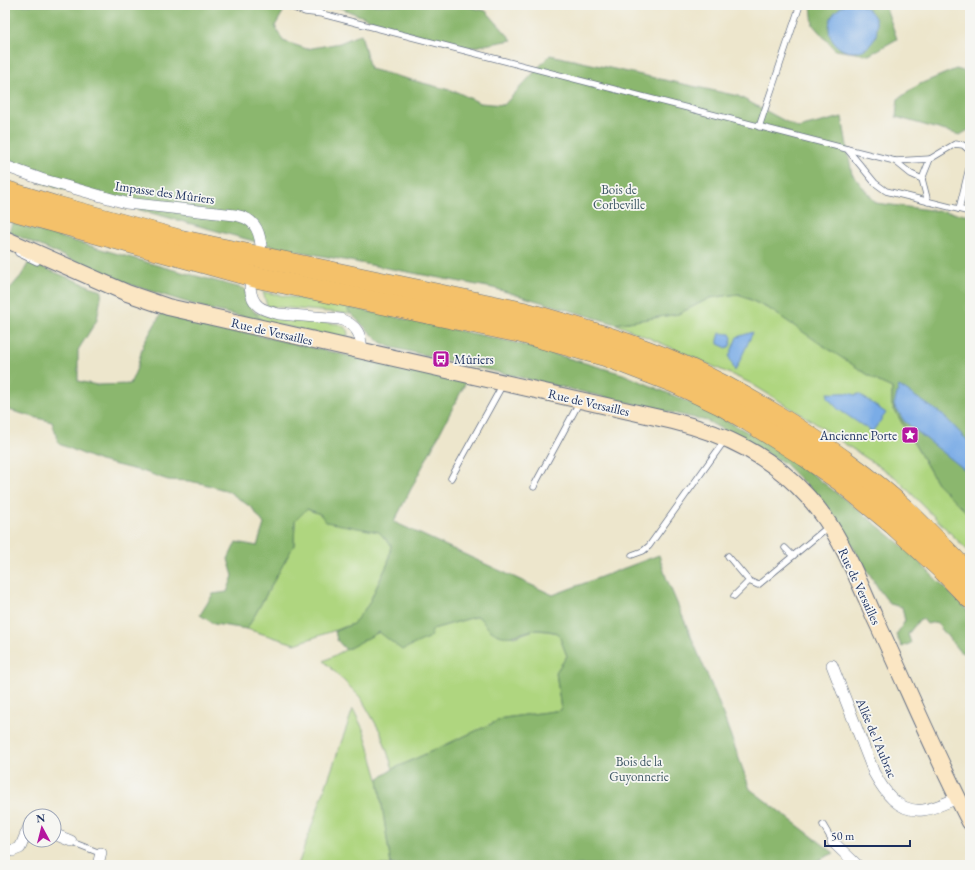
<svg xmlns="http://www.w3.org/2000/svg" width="975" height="870" font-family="'EB Garamond',serif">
  <rect width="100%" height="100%" fill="#f6f6f2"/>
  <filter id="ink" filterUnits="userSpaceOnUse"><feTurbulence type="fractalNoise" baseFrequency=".025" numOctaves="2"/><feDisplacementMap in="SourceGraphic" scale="8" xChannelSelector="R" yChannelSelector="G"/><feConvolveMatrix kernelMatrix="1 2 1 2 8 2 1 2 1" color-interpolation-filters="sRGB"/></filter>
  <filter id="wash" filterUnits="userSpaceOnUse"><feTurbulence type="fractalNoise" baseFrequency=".012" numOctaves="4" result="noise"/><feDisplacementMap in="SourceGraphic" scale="16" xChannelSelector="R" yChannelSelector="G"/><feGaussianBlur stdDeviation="0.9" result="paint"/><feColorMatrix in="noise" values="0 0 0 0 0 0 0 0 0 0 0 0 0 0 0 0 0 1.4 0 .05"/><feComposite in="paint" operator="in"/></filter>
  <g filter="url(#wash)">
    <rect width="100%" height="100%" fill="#ede6cc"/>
    <g fill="#afd67f" stroke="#65826e">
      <polygon points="263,292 353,308 347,310 351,314 267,306"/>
      <polygon points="738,294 771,310 879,382 892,388 892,406 937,483 970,516 970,553 895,477 845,444 812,421 750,383 684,353 616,324 678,314 710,298"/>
      <polygon points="254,312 272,317 339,324 347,329 348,335 345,338 336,338 262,321"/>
      <polygon points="306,509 357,527 379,532 391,545 388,563 368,605 353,624 295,644 247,629 294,545 295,521"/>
      <polygon points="478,616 491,630 514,637 534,630 547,631 558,633 567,656 556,672 561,710 504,718 393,769 381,733 361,698 324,661 379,632 433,629"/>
      <polygon points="353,709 364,731 378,779 391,865 298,865"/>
    </g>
    <g fill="#8bb76e" stroke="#537366">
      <polygon points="5,5 287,5 275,26 283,41 307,49 340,43 361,34 370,69 457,92 480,103 504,105 550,55 738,96 798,128 842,117 852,174 876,203 970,215 970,516 937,483 892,405 892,388 879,382 819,343 771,310 739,294 710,298 678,314 616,324 493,288 275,247 46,184 5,166"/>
      <polygon points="333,5 461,5 486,11 512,40 468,48 388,27"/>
      <polygon points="811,5 885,5 897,39 869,55 835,50 813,25"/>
      <polygon points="956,69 970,73 970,129 960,135 896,117 898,99 920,84"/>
      <polygon points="12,223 163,267 245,289 249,305 262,321 208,309 122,282 9,232"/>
      <path d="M 29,262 L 102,291 L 97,320 L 78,350 L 78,381 L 97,385 L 130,384 L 137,368 L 143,345 L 162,312 L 261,336 L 466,382 L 394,522 L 553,595 L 659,555 L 666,577 L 717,698 L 750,789 L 834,853 L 808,865 L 391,865 L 378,779 L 393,769 L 504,718 L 561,710 L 556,672 L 567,656 L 558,633 C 551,631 544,630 536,630 C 519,631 508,644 490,630 C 486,627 482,620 478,616 L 433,629 L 430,637 L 402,650 L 379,632 L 346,650 L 337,640 L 335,631 L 353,624 L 368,605 L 388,563 L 391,545 L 379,532 L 326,522 L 320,514 L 307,509 L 295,521 L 294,545 L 247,629 L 214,624 L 200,615 L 213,594 L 227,592 L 233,576 L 228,559 L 236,542 L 257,546 L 264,524 L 252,508 L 228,491 L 204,484 L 189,481 L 168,480 L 145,472 L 100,461 L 59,444 L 52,422 L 5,409 L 5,294 L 21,276 Z"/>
      <polygon points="353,308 513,342 623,374 705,409 755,436 794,460 861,512 906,549 965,608 970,614 970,656 959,651 936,622 927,624 923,619 920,619 908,634 911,643 902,647 896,635 905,621 902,607 890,604 880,591 829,508 784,463 707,421 390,347 380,342 347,310"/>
    </g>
    <g fill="#7aace6" stroke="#4a6ea2">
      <circle cx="853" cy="28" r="24"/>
      <polygon points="753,332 735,371 729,357 737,337"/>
      <polygon points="720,333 730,334 732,338 730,346 727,348 718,344 718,340"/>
      <polygon points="899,386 942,414 970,443 970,474 904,421 894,405"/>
      <path d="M 828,393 C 837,394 846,391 855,395 L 859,394 L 886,413 L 872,432 L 838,409 L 828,398 Z"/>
    </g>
  </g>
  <g filter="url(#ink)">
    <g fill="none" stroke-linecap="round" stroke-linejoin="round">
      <g stroke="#646f84" stroke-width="7">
        <g id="lane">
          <polyline points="285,5 305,12 322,14 847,149 875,183 886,191 970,212"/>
          <polyline points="303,5 319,12"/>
          <polyline points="759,127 800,5"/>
          <polyline points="847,149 895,161 930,159"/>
          <polyline points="895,161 911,174 922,179"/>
          <polyline points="928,202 922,179 930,159 955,144 963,145 970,151"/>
          <polyline points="959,209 970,164"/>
          <polyline points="18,253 37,262"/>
          <polyline points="451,478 503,384"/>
          <polyline points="534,487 535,484 580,401"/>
          <polyline points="785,548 793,556 829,526"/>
          <polyline points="632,555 643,551 649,546 725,440"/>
          <polyline points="728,556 749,581 734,596"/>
          <polyline points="749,581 758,585 793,556"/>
          <polyline points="823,825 833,842"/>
          <polyline points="77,844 100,853"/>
        </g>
      </g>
      <g stroke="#646f84" stroke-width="12">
        <g id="street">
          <path d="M 5,166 L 41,179 L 126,203 L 235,215 C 253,218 259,228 261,245"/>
          <path d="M 250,287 C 252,307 262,310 279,314 L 340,319 C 358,326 361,334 362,352"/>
          <path d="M 832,665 L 874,773 C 884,791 898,813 923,810 C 934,809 947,802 958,798"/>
          <polyline points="54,834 71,841"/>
          <polyline points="833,842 857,865"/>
          <polyline points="5,848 12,851 20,848 30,824"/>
          <polyline points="98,865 101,853"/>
        </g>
      </g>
      <g stroke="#646f84" stroke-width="18">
        <path id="secondary" d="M 5,239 L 127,293 L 168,307 L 673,421 C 726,434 771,456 808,497 C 839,530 856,575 874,616 C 906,684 935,755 970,822"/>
      </g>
      <g stroke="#646f84" stroke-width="22">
        <g id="highway">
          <path d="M 5,191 L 54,206 L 179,240 L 526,313 C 578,328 631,343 681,365 C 717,381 751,400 785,421 C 827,448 870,477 906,511 C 928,532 949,554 970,576"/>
          <polyline points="5,208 255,277 519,332 606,356 676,383 720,404 749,421 805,456 841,481 893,524 944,571 970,598"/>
        </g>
      </g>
      <use href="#lane" stroke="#fff" stroke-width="5.5"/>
      <use href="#street" stroke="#fff" stroke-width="11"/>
      <use href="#secondary" stroke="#fbe6c3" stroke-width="16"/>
      <use href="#highway" stroke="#f4c16a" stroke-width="21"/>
    </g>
  </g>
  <defs>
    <g id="bus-square" transform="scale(0.9)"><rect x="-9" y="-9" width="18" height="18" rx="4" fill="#b5179e" stroke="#f6f6f2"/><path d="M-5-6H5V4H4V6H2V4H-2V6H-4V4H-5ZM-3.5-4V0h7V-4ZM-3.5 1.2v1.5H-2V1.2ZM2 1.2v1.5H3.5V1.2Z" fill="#fff"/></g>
    <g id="sight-square" transform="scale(0.9)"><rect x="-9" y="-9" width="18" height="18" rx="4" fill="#b5179e" stroke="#f6f6f2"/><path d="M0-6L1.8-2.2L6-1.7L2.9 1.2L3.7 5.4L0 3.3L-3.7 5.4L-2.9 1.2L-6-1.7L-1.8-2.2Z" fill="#fff"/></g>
  </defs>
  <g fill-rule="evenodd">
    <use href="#bus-square" x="441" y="359"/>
    <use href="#sight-square" x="910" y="435"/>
  </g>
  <g text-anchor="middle" stroke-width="3.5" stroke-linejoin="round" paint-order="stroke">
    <g font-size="13" fill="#405966" stroke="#f6f6f2">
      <text x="619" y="194">Bois de<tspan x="619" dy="15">Corbeville</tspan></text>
      <text x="639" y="766">Bois de la<tspan x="639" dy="15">Guyonnerie</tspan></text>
    </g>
    <g font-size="13" fill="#1b2f5e" stroke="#f6f6f2">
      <text transform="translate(165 192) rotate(8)" y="5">Impasse des Mûriers</text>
      <text transform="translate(272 331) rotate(13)" y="5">Rue de Versailles</text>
      <text transform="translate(589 402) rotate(13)" y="5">Rue de Versailles</text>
      <text transform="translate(860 586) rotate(65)" y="5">Rue de Versailles</text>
      <text transform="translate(877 738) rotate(67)" y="5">Allée de l'Aubrac</text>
    </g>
    <g font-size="13" fill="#1b2f5e" stroke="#f6f6f2" text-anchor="start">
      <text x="454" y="364">Mûriers</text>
      <text x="897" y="440" text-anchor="end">Ancienne Porte</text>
    </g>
  </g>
  <rect width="975" height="870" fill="none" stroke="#f6f6f2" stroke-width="20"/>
  <g transform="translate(42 828) rotate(353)"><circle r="19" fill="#f6f6f2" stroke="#9ea6b7"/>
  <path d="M0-3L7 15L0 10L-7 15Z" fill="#b5179e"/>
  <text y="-6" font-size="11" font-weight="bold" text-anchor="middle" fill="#1b2f5e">N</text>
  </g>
  <path d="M825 840v6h85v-6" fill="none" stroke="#1b2f5e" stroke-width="2"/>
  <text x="831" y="840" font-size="12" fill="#1b2f5e" stroke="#f6f6f2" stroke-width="3" paint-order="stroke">50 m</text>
</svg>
